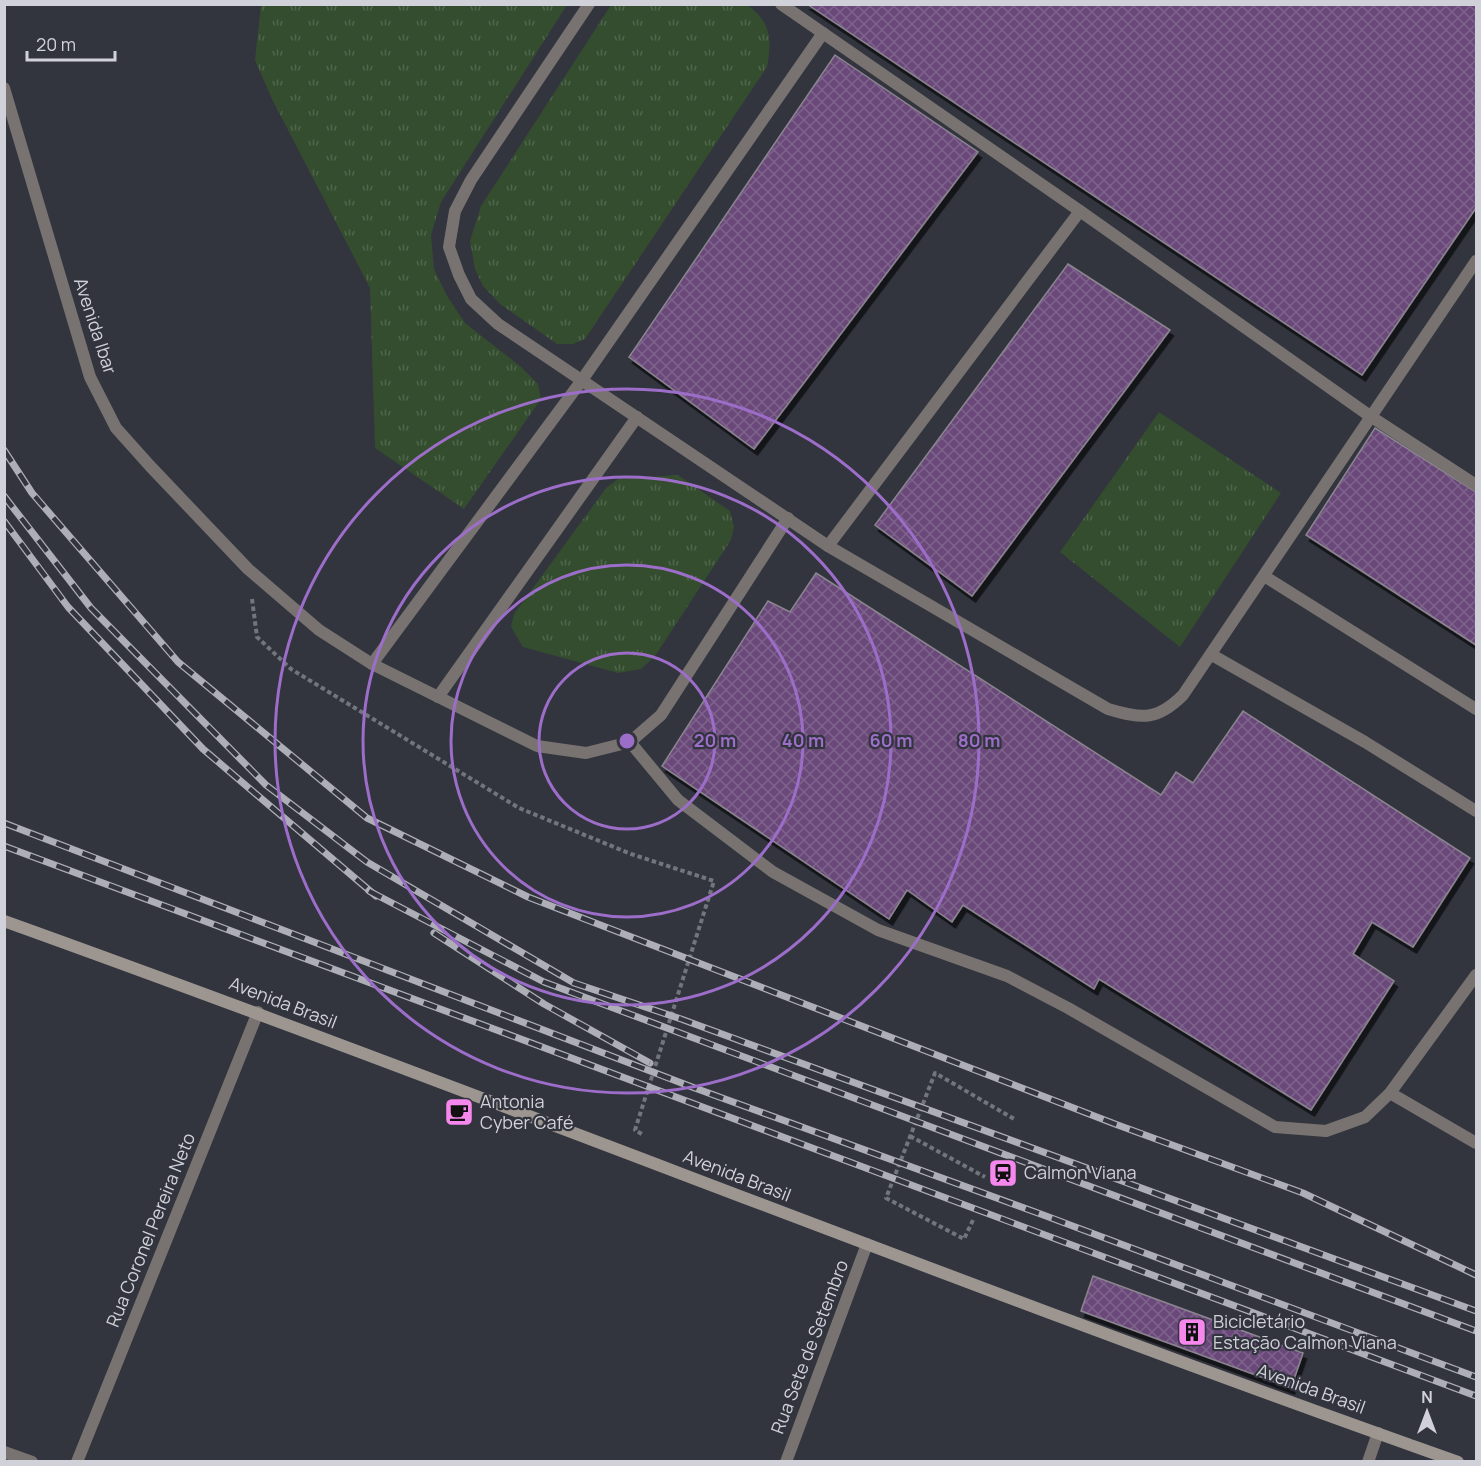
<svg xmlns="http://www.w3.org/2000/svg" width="1481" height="1466" font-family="Manrope,sans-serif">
  <defs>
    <pattern id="grass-tufts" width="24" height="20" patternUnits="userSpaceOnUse" patternTransform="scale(1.5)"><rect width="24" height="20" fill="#334d2e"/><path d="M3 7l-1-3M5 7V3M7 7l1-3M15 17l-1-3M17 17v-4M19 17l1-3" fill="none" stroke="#50664c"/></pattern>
    <pattern id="building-cross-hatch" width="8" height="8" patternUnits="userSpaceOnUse" patternTransform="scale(1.5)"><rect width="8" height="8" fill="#6a4a7a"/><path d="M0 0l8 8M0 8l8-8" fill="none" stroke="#7e638c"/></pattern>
    <filter id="shadow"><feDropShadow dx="3.5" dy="6" stdDeviation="0" flood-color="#0009"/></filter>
  </defs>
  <rect width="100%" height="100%" fill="#32343e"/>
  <g fill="url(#grass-tufts)">
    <polygon points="261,5 567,5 441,202 431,235 434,269 447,296 465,323 520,366 538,384 541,399 464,509 375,448 370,288 272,99 255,60"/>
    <path d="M 747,5 C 771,21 772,40 767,67 L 585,339 L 573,344 L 557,344 L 500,304 L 483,286 L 475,269 L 470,241 L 481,206 L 611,5 Z"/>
    <polygon points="1159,412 1281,493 1180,647 1060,552"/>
    <polygon points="678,475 730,511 734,527 731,540 655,656 641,669 618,673 523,647 511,627 514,614 606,488 618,479"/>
  </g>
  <g fill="url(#building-cross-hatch)" stroke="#8b858f" stroke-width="1.5" filter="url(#shadow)">
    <polygon points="807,4 1476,4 1476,208 1362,375"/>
    <polygon points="835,55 978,152 754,449 629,357"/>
    <polygon points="1068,264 1170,330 972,596 875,525"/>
    <polygon points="1375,428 1476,492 1476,645 1306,535"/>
    <polygon points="816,573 1161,795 1176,772 1193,783 1243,711 1470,858 1413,947 1372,922 1353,954 1394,981 1311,1110 1099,979 1094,989 963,905 952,922 907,890 889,919 662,766 768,601 790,612"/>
    <polygon points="1093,1276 1303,1353 1291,1388 1081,1311"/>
  </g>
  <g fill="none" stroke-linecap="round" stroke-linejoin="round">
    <g stroke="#73757d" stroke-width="4" stroke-dasharray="4.5 3" stroke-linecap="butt">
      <polyline points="252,599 257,637 291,669 519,808 631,854 714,881 635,1130 642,1134"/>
      <polyline points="910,1136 985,1177"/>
      <polyline points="973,1220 964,1239 886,1198 935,1073 1016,1120"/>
    </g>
    <g stroke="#787370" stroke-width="12">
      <path d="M 589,4 L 471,180 L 455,211 L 449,247 L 459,275 L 471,299 L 498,324 L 828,546 L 1108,709 C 1142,719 1157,721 1183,695 L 1476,261"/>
      <polyline points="781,4 1080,211 1370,416 1476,485"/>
      <polyline points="4,88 90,377 116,428 150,466 248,569 319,630 372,664 537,746 586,753 630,742 661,715 788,518"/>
      <polyline points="828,546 1080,211"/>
      <polyline points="1264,576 1476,709"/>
      <polyline points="1212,655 1365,742 1476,811"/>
      <polyline points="372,664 582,380 823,33"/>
      <polyline points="438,697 637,417"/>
      <polyline points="630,742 678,800 773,872 878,930 1007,976 1068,1008 1275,1127 1326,1131 1365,1117 1390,1093 1476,975"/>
      <polyline points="1390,1093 1476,1143"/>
      <polyline points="1368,1462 1378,1433"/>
    </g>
    <g stroke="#787370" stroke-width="12">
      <polyline points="4,1452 32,1462"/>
      <polyline points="77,1462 258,1012"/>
      <polyline points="786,1462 867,1244"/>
    </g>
    <path stroke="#9d9690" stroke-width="12" d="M 4,921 C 491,1096 971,1290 1458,1462"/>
    <g stroke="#adaeb6" stroke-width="7">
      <g id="rail">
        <polyline points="4,450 32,493 178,662 367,818 528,897 1115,1124 1303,1193 1476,1275"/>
        <polyline points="4,496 91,608 266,785 367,862 574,983 681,1019 1476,1311"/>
        <polyline points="4,521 68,607 203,749 376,896"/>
        <polyline points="4,823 692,1087 1046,1216 1476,1377"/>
        <polyline points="4,846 1476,1396"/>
        <polyline points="369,891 544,982 1476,1331"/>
        <polyline points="434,933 544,1004 650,1063"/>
      </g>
    </g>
    <use href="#rail" stroke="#32343e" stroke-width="4.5" stroke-dasharray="14" stroke-linecap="butt"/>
  </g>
  <g fill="none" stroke="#9d6ec9" stroke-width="3">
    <circle cx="627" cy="741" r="88"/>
    <circle cx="627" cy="741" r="176"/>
    <circle cx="627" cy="741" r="264"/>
    <circle cx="627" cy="741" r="352"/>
  </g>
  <defs>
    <g id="cafe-square" transform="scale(1.5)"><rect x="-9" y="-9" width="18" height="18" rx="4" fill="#f688ed" stroke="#32343e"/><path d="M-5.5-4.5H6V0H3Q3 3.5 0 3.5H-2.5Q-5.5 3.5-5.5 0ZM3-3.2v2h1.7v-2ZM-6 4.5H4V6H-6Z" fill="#111"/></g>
    <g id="station-square" transform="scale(1.5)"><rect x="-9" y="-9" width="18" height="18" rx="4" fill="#f688ed" stroke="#32343e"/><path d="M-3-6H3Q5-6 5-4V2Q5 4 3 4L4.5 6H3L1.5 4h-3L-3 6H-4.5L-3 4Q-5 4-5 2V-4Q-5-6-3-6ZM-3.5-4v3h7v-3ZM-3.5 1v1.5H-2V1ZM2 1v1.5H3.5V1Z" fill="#111"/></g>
    <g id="building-square" transform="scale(1.5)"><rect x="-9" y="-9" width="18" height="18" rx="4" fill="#f688ed" stroke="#32343e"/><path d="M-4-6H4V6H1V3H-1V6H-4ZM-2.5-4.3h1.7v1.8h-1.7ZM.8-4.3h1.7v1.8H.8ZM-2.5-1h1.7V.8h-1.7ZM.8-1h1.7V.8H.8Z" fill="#111"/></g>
  </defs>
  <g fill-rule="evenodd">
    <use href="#cafe-square" x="459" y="1112"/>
    <use href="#station-square" x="1003" y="1173"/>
    <use href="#building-square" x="1192" y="1332"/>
  </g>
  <g text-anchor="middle" stroke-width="4.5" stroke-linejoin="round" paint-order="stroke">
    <g font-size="18" fill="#d1d2d9" stroke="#32343e">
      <text transform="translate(95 326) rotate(72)" y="6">Avenida Ibar</text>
      <text transform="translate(283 1003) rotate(21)" y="6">Avenida Brasil</text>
      <text transform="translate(737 1176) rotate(21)" y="6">Avenida Brasil</text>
      <text transform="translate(151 1230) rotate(-68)" y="6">Rua Coronel Pereira Neto</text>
      <text transform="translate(810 1347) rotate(-69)" y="6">Rua Sete de Setembro</text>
      <text transform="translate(1311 1389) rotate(20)" y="6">Avenida Brasil</text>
    </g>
    <g font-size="18" fill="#d1d2d9" stroke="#32343e" text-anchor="start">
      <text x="480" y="1108">Antonia<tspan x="480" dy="21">Cyber Café</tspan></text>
      <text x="1024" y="1179">Calmon Viana</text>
      <text x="1213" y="1328">Bicicletário<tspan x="1213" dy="21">Estação Calmon Viana</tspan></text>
    </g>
  </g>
  <circle cx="627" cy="741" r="9" fill="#9d6ec9" stroke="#32343e" stroke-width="3"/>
  <g font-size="18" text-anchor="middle" font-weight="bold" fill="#9d6ec9" stroke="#32343e" stroke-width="4.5" stroke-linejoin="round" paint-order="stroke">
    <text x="715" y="747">20 m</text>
    <text x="803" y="747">40 m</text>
    <text x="891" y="747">60 m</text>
    <text x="979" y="747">80 m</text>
  </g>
  <rect width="1481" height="1466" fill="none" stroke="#d1d2d9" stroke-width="12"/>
  <g transform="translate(1427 1412)" stroke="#32343e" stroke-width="4.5" paint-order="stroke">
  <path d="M0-4.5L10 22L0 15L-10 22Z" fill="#d1d2d9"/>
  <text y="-9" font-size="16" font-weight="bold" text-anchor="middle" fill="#d1d2d9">N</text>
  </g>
  <path d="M27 51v9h88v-9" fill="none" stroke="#d1d2d9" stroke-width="3"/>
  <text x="36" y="51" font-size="18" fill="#d1d2d9" stroke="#32343e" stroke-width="4.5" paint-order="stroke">20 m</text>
</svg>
